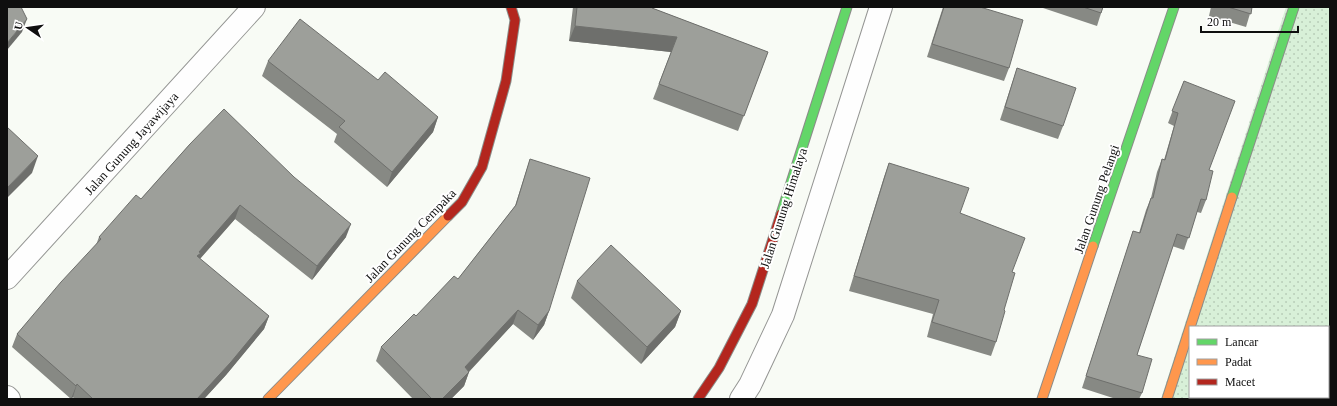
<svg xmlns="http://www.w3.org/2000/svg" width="1337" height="406" font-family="'Times New Roman',serif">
  <defs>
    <pattern id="grass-dots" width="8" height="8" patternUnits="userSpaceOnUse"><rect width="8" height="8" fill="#d8f0d8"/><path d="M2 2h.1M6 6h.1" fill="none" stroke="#b8cdb8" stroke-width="1.8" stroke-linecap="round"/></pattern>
  </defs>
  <rect width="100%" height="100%" fill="#f8fbf5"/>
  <path fill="url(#grass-dots)" fill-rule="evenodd" d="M 1286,7 L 1330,7 L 1330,399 L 1161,399 ZM 1190,327 L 1328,327 L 1328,397 L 1190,397 Z"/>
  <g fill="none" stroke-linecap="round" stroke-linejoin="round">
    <g stroke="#949593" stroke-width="24">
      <g id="street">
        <polyline points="7,278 254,7"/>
        <polyline points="7,397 9,399"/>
        <polyline points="741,399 750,385 783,315 881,7"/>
      </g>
    </g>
    <g stroke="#8b8c89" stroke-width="11">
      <g id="fast">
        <polyline points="1232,197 1294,7"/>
        <polyline points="781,214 847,7"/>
        <polyline points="1093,246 1174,7"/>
      </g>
    </g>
    <g stroke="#8b8c89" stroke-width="11">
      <g id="slow">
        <polyline points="268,399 448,216"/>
        <polyline points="1042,399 1093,246"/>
        <polyline points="1167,399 1232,197"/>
      </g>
    </g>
    <g stroke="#8b8c89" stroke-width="11">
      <g id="jam">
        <polyline points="448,216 462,202 482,167 506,81 515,20 511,7"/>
        <polyline points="698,399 719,368 752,304 781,214"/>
      </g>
    </g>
    <use href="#street" stroke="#fefefe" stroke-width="22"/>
    <use href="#fast" stroke="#63d668" stroke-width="9"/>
    <use href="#slow" stroke="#ff974d" stroke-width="9"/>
    <use href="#jam" stroke="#b3261e" stroke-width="9"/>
  </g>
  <g fill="#878984">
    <polygon points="573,7 652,7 652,8 768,52 738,131 653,99 671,52 569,41"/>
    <polygon points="943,7 980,7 1009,68 1004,81 927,57"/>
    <polygon points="1040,7 1103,7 1097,26"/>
    <polygon points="1211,7 1252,7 1246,27 1209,16"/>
    <polygon points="268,61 378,80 438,117 433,132 387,187 334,142 337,134 262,76"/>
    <polygon points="1017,68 1063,126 1058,139 1000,120"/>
    <polygon points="1184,81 1209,170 1206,200 1201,213 1197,212 1184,250 1172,246 1137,355 1142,393 1139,399 1116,399 1082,388 1133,231 1139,233 1146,210 1151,198 1157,172 1162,159 1164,160 1174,126 1168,123"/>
    <polygon points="190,144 346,237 312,280 235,219 200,259 269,316 264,329 226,375 204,399 74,399 73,397 71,399 12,347 17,334 96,245 99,237 141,199"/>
    <polygon points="530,159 549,311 544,325 533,340 513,324 469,372 464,386 451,399 413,399 376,361 381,347 416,316 458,279 515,206"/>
    <polygon points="889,163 960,213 1012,272 1004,310 996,342 991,356 927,337 933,314 849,291 884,177"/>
    <polygon points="577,281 681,311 675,327 641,364 571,298"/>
  </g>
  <g fill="#6e6f6c">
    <polygon points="27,19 22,32 7,50 7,43"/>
    <polygon points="575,26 677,37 671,52 569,41"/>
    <polygon points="438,117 433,132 387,187 392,172"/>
    <polygon points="38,156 32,173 7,198 7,188"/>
    <polygon points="240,205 235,219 197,262 193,270 199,252"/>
    <polygon points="351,224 346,237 312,280 317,266"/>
    <polygon points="518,310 513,324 461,380 469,372 464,386 451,399 442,399 465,367"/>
    <polygon points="549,311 544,325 533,340 538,325"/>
    <polygon points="681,311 675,327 641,364 647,347"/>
    <polygon points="269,316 264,329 226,375 204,399 197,399"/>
    <polygon points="77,384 73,397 71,399 76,386"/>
  </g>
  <g fill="#9d9f9a" stroke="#6e6f6c">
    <polygon points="7,7 21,7 27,19 7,43"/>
    <polygon points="577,7 652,7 652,8 768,52 744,116 659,84 677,37 575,26"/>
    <polygon points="944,7 980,7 1023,20 1009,68 932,44"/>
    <polygon points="1083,7 1103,7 1101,13"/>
    <polygon points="1228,7 1252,7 1251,14"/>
    <polygon points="300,19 378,80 385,72 438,117 392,172 339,127 345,121 268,61"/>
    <polygon points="1017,68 1076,88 1063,126 1005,107"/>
    <polygon points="1184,81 1235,101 1209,170 1213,171 1206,200 1201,199 1189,238 1177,234 1137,355 1152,359 1142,393 1086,376 1133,231 1140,233 1151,198 1153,198 1162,159 1165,160 1178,113 1172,111"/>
    <polygon points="224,109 294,177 351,224 317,266 240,205 199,252 201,253 197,256 269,316 231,362 197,399 93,399 77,384 76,386 17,334 61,282 101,239 99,237 136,195 141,199 190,144"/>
    <polygon points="7,127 38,156 7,188"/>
    <polygon points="530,159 590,178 549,311 538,325 518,310 465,367 469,372 442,399 432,399 381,347 414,314 416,316 454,276 458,279 516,205"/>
    <polygon points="889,163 969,188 960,213 1025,238 1012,272 1015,273 1004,310 1005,311 996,342 932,322 939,300 854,276"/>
    <polygon points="611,245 681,311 647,347 577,281"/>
  </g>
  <g text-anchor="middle" stroke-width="4" stroke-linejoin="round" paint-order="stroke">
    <g font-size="13" fill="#0f0f0f" stroke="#fff">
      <text transform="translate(131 143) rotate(-48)" y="5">Jalan Gunung Jayawijaya</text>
      <text transform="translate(1096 199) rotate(-71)" y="5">Jalan Gunung Pelangi</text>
      <text transform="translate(783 208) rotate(-72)" y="5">Jalan Gunung Himalaya</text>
      <text transform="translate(410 235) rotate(-46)" y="5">Jalan Gunung Cempaka</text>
    </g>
  </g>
  <rect width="1337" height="406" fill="none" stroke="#0f0f0f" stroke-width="16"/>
  <rect x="1189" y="326" width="140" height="72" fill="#ffffff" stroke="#9f9f9f"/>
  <rect x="1197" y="339" width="20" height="6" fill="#63d668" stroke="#9f9f9f"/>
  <text x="1225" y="346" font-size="12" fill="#0f0f0f">Lancar</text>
  <rect x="1197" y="359" width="20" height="6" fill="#ff974d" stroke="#9f9f9f"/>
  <text x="1225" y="366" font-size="12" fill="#0f0f0f">Padat</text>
  <rect x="1197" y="379" width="20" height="6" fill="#b3261e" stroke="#9f9f9f"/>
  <text x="1225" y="386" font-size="12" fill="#0f0f0f">Macet</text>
  <g transform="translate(28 28) rotate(283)" stroke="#ffffff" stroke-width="3" paint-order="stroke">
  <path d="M0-3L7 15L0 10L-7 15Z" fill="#0f0f0f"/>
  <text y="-6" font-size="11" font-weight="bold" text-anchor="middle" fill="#0f0f0f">U</text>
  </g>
  <path d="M1201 26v6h97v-6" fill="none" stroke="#0f0f0f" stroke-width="2"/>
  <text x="1207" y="26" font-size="12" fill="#0f0f0f" stroke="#ffffff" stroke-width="3" paint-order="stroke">20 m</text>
</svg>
